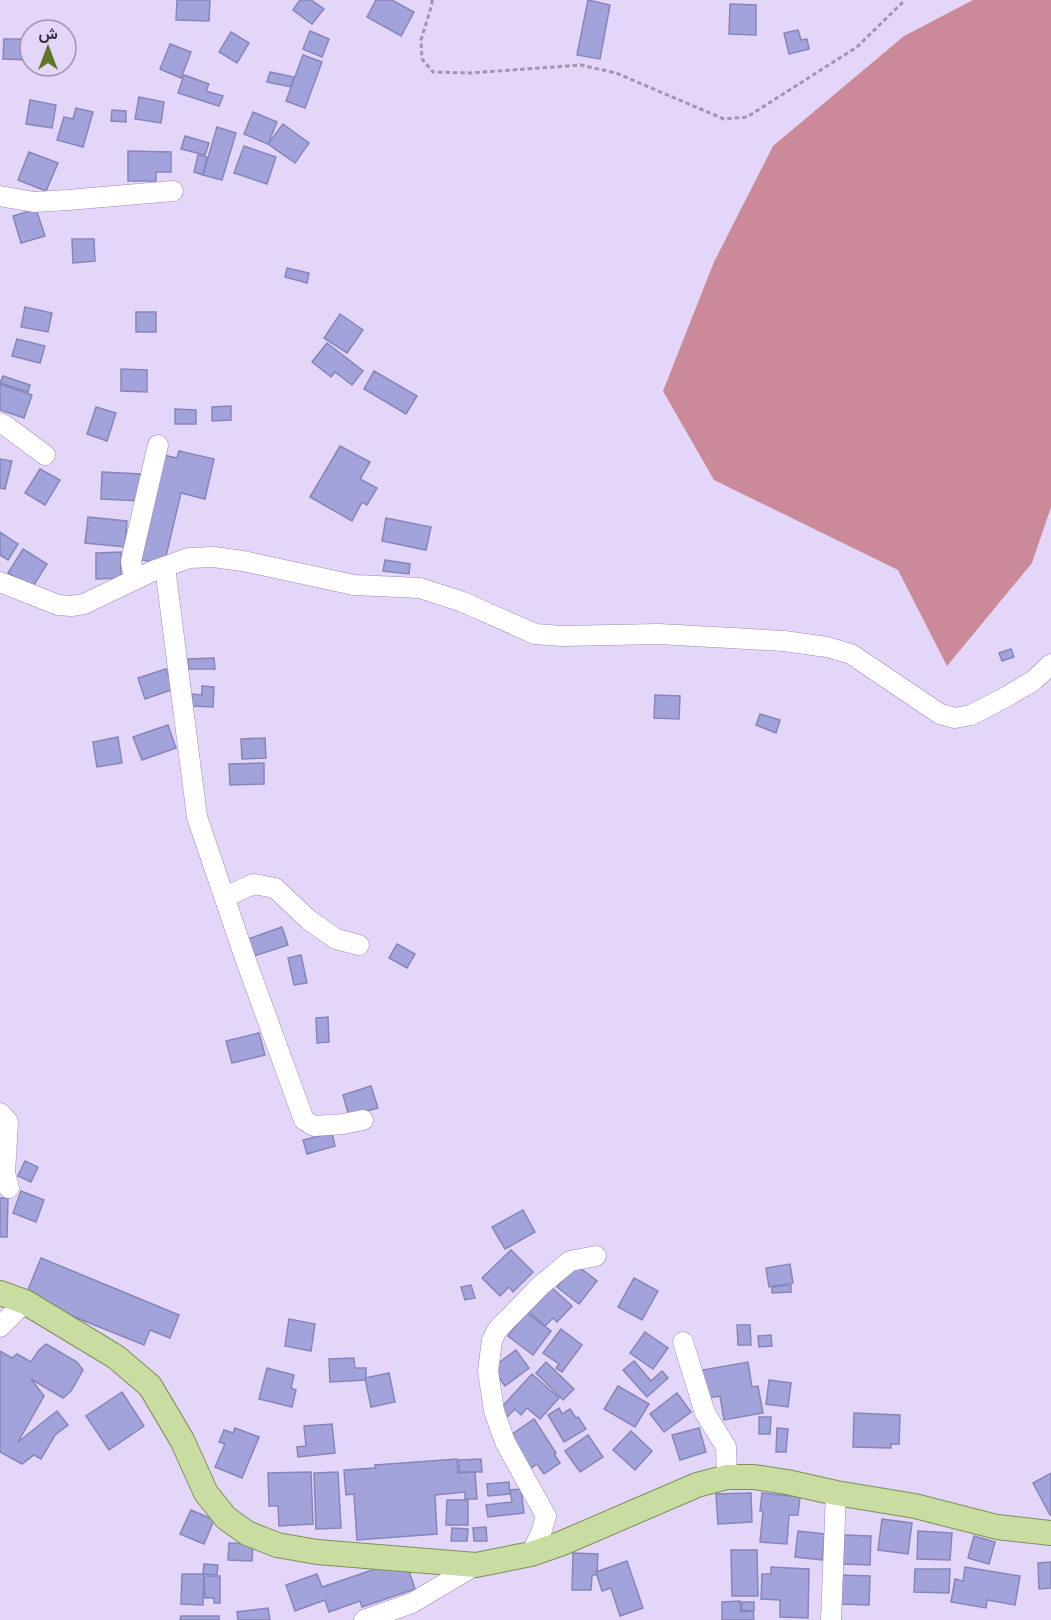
<svg xmlns="http://www.w3.org/2000/svg" width="1051" height="1620" font-family="Quicksand,Vazirmatn,sans-serif">
  <rect width="100%" height="100%" fill="#e4d6f8"/>
  <polygon fill="#cb8a9a" points="973,0 1051,0 1051,507 1032,563 947,666 898,570 714,480 663,391 714,262 773,146 904,36"/>
  <g fill="#a3a3db" stroke="#8686bb" stroke-width="1.5">
    <polygon points="177,0 210,0 209,21 176,20"/>
    <polygon points="300,0 311,0 324,9 312,24 293,10"/>
    <polygon points="376,0 392,0 414,12 401,36 367,17"/>
    <polygon points="588,0 610,5 600,59 577,55"/>
    <polygon points="730,4 756,5 756,35 729,34"/>
    <polygon points="798,30 801,40 807,39 809,49 789,54 784,33"/>
    <polygon points="310,31 329,39 322,57 303,49"/>
    <polygon points="231,32 249,43 237,63 219,52"/>
    <polygon points="4,39 30,39 30,60 3,59"/>
    <polygon points="170,44 191,52 181,78 160,69"/>
    <polygon points="303,55 322,62 305,108 286,101"/>
    <polygon points="270,72 294,77 291,87 267,82"/>
    <polygon points="184,75 209,84 206,91 223,96 219,106 178,93"/>
    <polygon points="139,97 164,102 161,123 135,119"/>
    <polygon points="30,100 56,105 52,128 26,124"/>
    <polygon points="76,108 93,112 83,147 57,140 64,117 73,119"/>
    <polygon points="112,110 126,111 126,122 111,121"/>
    <polygon points="253,112 277,122 268,144 244,134"/>
    <polygon points="283,124 309,143 295,163 268,144"/>
    <polygon points="217,127 236,133 222,180 203,175"/>
    <polygon points="185,136 209,143 205,155 181,149"/>
    <polygon points="244,146 276,157 267,184 234,173"/>
    <polygon points="128,151 171,152 171,172 156,172 156,181 128,181"/>
    <polygon points="29,152 58,163 46,191 18,180"/>
    <polygon points="198,155 207,157 203,175 194,172"/>
    <polygon points="36,209 45,236 21,243 13,216"/>
    <polygon points="72,239 94,239 95,261 73,263"/>
    <polygon points="287,268 309,273 307,283 285,277"/>
    <polygon points="25,307 52,313 48,332 21,327"/>
    <rect x="136" y="312" width="20" height="20"/>
    <polygon points="340,314 363,330 347,353 324,338"/>
    <polygon points="17,339 45,346 40,363 12,356"/>
    <polygon points="327,343 363,371 352,385 335,372 331,377 312,362"/>
    <polygon points="121,369 147,370 147,392 121,391"/>
    <polygon points="374,371 417,396 406,414 364,389"/>
    <polygon points="3,376 30,385 28,392 0,383"/>
    <polygon points="0,384 32,395 24,418 0,410"/>
    <polygon points="231,406 231,420 212,421 212,407"/>
    <polygon points="96,407 116,413 107,441 87,434"/>
    <polygon points="175,409 196,410 196,424 175,424"/>
    <polygon points="340,446 370,462 360,479 377,488 367,505 362,502 352,521 310,497"/>
    <polygon points="179,451 214,459 205,499 181,493 166,556 151,562 139,559 163,455 177,458"/>
    <polygon points="0,459 12,461 5,489 0,488"/>
    <polygon points="40,469 60,480 45,505 25,493"/>
    <polygon points="102,472 141,474 140,501 101,499"/>
    <polygon points="88,517 127,521 125,547 85,543"/>
    <polygon points="386,518 431,527 426,550 382,541"/>
    <polygon points="0,532 18,544 8,560 0,555"/>
    <polygon points="23,549 47,564 32,588 8,573"/>
    <polygon points="121,552 121,578 96,579 96,553"/>
    <polygon points="385,560 410,564 409,574 383,571"/>
    <polygon points="1011,649 1014,657 1002,661 999,653"/>
    <polygon points="214,658 215,669 188,669 188,659"/>
    <polygon points="166,669 174,689 145,699 138,678"/>
    <polygon points="202,686 214,687 213,707 191,706 192,694 202,695"/>
    <polygon points="655,695 680,696 679,719 654,718"/>
    <polygon points="760,714 780,720 776,733 756,725"/>
    <polygon points="168,725 176,748 142,760 133,737"/>
    <polygon points="118,737 122,763 97,767 93,742"/>
    <polygon points="265,738 266,758 242,759 241,739"/>
    <polygon points="264,763 264,784 230,785 229,764"/>
    <polygon points="282,927 288,945 254,956 248,939"/>
    <polygon points="397,944 415,954 407,968 389,958"/>
    <polygon points="301,955 307,983 294,985 288,958"/>
    <polygon points="328,1017 329,1042 317,1043 316,1018"/>
    <polygon points="259,1033 265,1055 232,1063 226,1041"/>
    <polygon points="371,1086 378,1108 349,1116 343,1095"/>
    <polygon points="332,1133 335,1146 307,1154 303,1140"/>
    <polygon points="25,1161 38,1167 31,1182 18,1176"/>
    <polygon points="21,1191 44,1200 36,1222 13,1213"/>
    <polygon points="0,1198 8,1198 7,1237 0,1237"/>
    <polygon points="523,1210 535,1232 505,1249 492,1227"/>
    <polygon points="511,1250 533,1272 513,1292 509,1287 500,1296 482,1278"/>
    <polygon points="41,1258 179,1315 170,1338 150,1330 144,1345 25,1297"/>
    <polygon points="575,1264 597,1281 579,1304 557,1287"/>
    <polygon points="790,1264 793,1283 769,1287 766,1268"/>
    <polygon points="634,1278 658,1291 642,1320 618,1307"/>
    <polygon points="471,1285 475,1298 465,1300 461,1287"/>
    <polygon points="791,1285 791,1292 772,1293 772,1287"/>
    <polygon points="550,1286 572,1306 557,1322 553,1318 545,1326 528,1311"/>
    <polygon points="526,1312 551,1331 533,1355 508,1336"/>
    <polygon points="289,1319 315,1324 311,1351 285,1346"/>
    <polygon points="737,1325 750,1325 751,1345 738,1345"/>
    <polygon points="561,1329 582,1345 562,1372 556,1368 559,1364 543,1353"/>
    <polygon points="645,1332 668,1348 653,1369 630,1353"/>
    <polygon points="771,1335 772,1346 759,1347 758,1336"/>
    <polygon points="46,1344 77,1362 83,1370 71,1391 63,1398 31,1379 44,1396 18,1442 57,1411 68,1425 55,1435 41,1459 34,1455 22,1464 0,1452 0,1351 12,1358 17,1354 31,1362 39,1350"/>
    <polygon points="516,1350 529,1368 505,1386 492,1368"/>
    <polygon points="354,1358 355,1368 366,1368 366,1380 330,1382 329,1359"/>
    <polygon points="634,1361 651,1381 662,1371 668,1378 647,1397 623,1370"/>
    <polygon points="546,1362 574,1389 563,1400 536,1373"/>
    <polygon points="748,1362 752,1387 758,1386 763,1413 724,1420 720,1396 703,1399 697,1371"/>
    <polygon points="267,1368 294,1375 291,1388 296,1390 292,1407 259,1399"/>
    <polygon points="389,1373 395,1402 371,1407 365,1378"/>
    <polygon points="532,1374 559,1398 540,1419 527,1408 521,1415 515,1409 507,1417 499,1410"/>
    <polygon points="769,1380 791,1383 788,1407 766,1404"/>
    <polygon points="618,1386 649,1404 635,1427 604,1409"/>
    <polygon points="122,1392 144,1426 109,1450 86,1416"/>
    <polygon points="677,1393 691,1412 664,1432 650,1414"/>
    <polygon points="559,1408 562,1414 570,1409 576,1418 578,1417 586,1429 564,1442 548,1415"/>
    <polygon points="854,1413 900,1415 899,1444 891,1444 891,1448 853,1447"/>
    <polygon points="759,1417 771,1417 770,1434 759,1434"/>
    <polygon points="534,1419 556,1453 554,1454 560,1463 544,1474 537,1464 527,1471 505,1439"/>
    <polygon points="332,1424 335,1453 298,1457 297,1447 306,1446 304,1426"/>
    <polygon points="235,1428 259,1437 242,1478 215,1467 225,1444 219,1442 224,1430 233,1433"/>
    <polygon points="699,1428 706,1452 680,1460 672,1435"/>
    <polygon points="777,1428 788,1429 786,1452 776,1452"/>
    <polygon points="631,1431 652,1451 635,1470 613,1450"/>
    <polygon points="588,1435 603,1457 580,1472 565,1451"/>
    <polygon points="457,1459 458,1473 475,1472 477,1499 465,1499 465,1492 435,1495 437,1534 357,1540 354,1494 346,1495 344,1470 375,1468 375,1465"/>
    <polygon points="481,1459 482,1472 459,1472 459,1460"/>
    <polygon points="311,1472 313,1524 279,1526 278,1506 269,1506 268,1473"/>
    <polygon points="338,1472 341,1528 316,1529 314,1473"/>
    <polygon points="1051,1473 1051,1514 1050,1515 1033,1483"/>
    <polygon points="509,1482 510,1494 488,1496 487,1484"/>
    <polygon points="521,1489 524,1513 488,1517 486,1505 512,1502 510,1490"/>
    <polygon points="751,1493 752,1522 718,1524 716,1494"/>
    <polygon points="762,1493 800,1497 798,1515 789,1515 787,1544 760,1542 763,1511 760,1511"/>
    <polygon points="447,1500 468,1500 468,1525 446,1525"/>
    <polygon points="191,1510 214,1520 204,1544 180,1534"/>
    <polygon points="882,1519 912,1523 908,1554 878,1550"/>
    <polygon points="486,1527 487,1541 474,1541 473,1528"/>
    <polygon points="452,1528 468,1529 467,1541 451,1541"/>
    <polygon points="798,1531 825,1534 822,1560 795,1557"/>
    <polygon points="918,1531 952,1533 950,1560 917,1559"/>
    <polygon points="844,1535 871,1536 870,1565 843,1564"/>
    <polygon points="974,1536 995,1542 989,1564 968,1558"/>
    <polygon points="229,1543 253,1544 252,1561 228,1560"/>
    <polygon points="731,1550 757,1550 758,1596 732,1596"/>
    <polygon points="573,1553 598,1554 597,1575 592,1575 591,1590 572,1590"/>
    <polygon points="405,1559 415,1589 362,1607 360,1601 329,1612 325,1600 295,1611 286,1585 317,1574 322,1587"/>
    <polygon points="627,1561 643,1608 620,1616 611,1588 602,1591 596,1572"/>
    <polygon points="1051,1562 1051,1588 1039,1589 1038,1563"/>
    <polygon points="204,1564 218,1565 217,1575 203,1574"/>
    <polygon points="771,1567 809,1569 808,1618 780,1617 780,1600 761,1599 762,1574 771,1574"/>
    <polygon points="965,1567 1020,1576 1015,1605 987,1600 986,1608 951,1602 955,1579 963,1581"/>
    <polygon points="915,1569 950,1569 949,1593 914,1592"/>
    <polygon points="182,1574 204,1574 203,1605 181,1604"/>
    <polygon points="839,1575 870,1576 869,1605 839,1604"/>
    <polygon points="204,1576 220,1576 220,1603 214,1603 214,1598 205,1598"/>
    <polygon points="740,1601 741,1612 753,1611 754,1620 722,1620 722,1602"/>
    <polygon points="742,1602 754,1602 754,1611 741,1610"/>
    <polygon points="268,1608 270,1620 238,1620 237,1612"/>
    <polygon points="181,1616 219,1616 219,1620 180,1620"/>
  </g>
  <g fill="none" stroke-linecap="round" stroke-linejoin="round">
    <g stroke="#a089bd" stroke-width="21">
      <g id="minor">
        <polyline points="0,196 34,202 68,200 173,191"/>
        <polyline points="0,423 6,426 45,455"/>
        <polyline points="165,567 197,817 245,958 304,1120 314,1126 343,1124 363,1120"/>
        <polyline points="136,579 132,568 131,561 158,445"/>
        <polyline points="0,582 58,605 71,606 84,604 153,571 189,558 214,557 243,561 354,585 420,588 463,602 535,634 562,636 659,634 784,641 827,647 851,654 940,714 955,718 971,715 1004,698 1033,681 1051,664"/>
        <polyline points="225,897 254,884 275,888 309,920 336,939 359,945"/>
        <polyline points="0,1113 8,1122 5,1173 9,1188"/>
        <polyline points="0,1327 25,1302"/>
        <polyline points="683,1342 705,1413 726,1447 727,1477"/>
        <polyline points="531,1554 541,1533 546,1516 505,1442 494,1411 488,1371 492,1340 498,1329 541,1285 570,1261 596,1256"/>
        <polyline points="364,1620 412,1603 476,1565"/>
        <polyline points="831,1620 836,1493"/>
      </g>
    </g>
    <g stroke="#7e9057" stroke-width="26">
      <polyline id="major" points="0,1293 25,1302 116,1357 150,1386 182,1440 206,1493 226,1518 247,1533 277,1545 317,1552 476,1565 531,1554 560,1544 697,1485 727,1477 754,1477 787,1482 836,1493 915,1506 997,1527 1051,1533"/>
    </g>
    <polyline stroke="#a195b2" stroke-width="3" stroke-dasharray="4.5 3" stroke-linecap="butt" points="432,0 432,4 421,40 422,59 433,72 470,73 581,65 616,73 724,119 747,117 857,47 905,0"/>
    <use href="#minor" stroke="#fff" stroke-width="20"/>
    <use href="#major" stroke="#c9dca1" stroke-width="24"/>
  </g>
  <g transform="translate(48 48)"><circle r="28" fill="#e4d6f8" stroke="#9f92b0" stroke-width="1.5"/>
  <path d="M0-4.5L10 22L0 15L-10 22Z" fill="#5f7728"/>
  <text y="-9" font-size="16" font-weight="bold" text-anchor="middle" fill="#372d43">ش</text>
  </g>
</svg>
